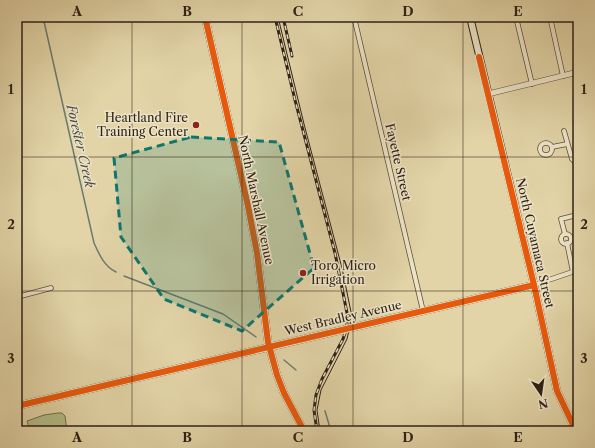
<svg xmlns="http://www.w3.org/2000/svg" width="595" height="448" font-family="'Libre Caslon Text',serif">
  <rect width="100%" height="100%" fill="#e2d4a7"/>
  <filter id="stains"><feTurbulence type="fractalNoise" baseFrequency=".005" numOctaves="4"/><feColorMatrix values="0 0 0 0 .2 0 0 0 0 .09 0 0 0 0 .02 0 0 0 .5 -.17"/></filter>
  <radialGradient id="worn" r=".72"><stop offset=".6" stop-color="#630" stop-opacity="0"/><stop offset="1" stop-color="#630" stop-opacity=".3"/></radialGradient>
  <polygon fill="#b4bc87" stroke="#726e50" points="58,413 62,413 65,416 67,431 30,431 27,421 44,415"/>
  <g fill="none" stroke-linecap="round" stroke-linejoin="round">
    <g stroke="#6c7b71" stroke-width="1.5">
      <path d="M 43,17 L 94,243 C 99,254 104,266 116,272"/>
      <polyline points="124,276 223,314 256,337"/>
      <polyline points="284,360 296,370"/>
      <polyline points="325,411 331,431"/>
    </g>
    <g stroke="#5c4e3c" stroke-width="5.5">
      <g id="minor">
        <polyline points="354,17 423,311"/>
        <polyline points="516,17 532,84"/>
        <polyline points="550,17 563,76"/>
        <polyline points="564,131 572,159 578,165"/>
        <circle cx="546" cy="149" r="6"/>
        <polyline points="552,147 567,144"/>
        <polyline points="565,234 561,219 573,216"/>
        <circle cx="566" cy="239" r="5"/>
        <polyline points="567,243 573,272"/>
        <polyline points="534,285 578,270"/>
        <polyline points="17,297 51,288"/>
      </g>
    </g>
    <g stroke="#5c4e3c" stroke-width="6">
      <polyline id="tertiary" points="488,94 578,72"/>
    </g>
    <g stroke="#2f2118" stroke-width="8">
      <g id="secondary">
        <polyline points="205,17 248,206 257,253 268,342 277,375 284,393 304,431"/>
        <polyline points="470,17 534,285 557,391 576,431"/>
        <polyline points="17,406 534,285"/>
      </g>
    </g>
    <use href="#minor" stroke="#ece3c6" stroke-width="4"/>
    <use href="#tertiary" stroke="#ece3c6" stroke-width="5"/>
    <use href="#secondary" stroke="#ece3c6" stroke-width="6"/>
    <polyline stroke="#2f2118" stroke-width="1" points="278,17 304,124 342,268 351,312 350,326 347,339 321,390 317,410 320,431"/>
    <g stroke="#2f2118" stroke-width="3">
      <g id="rail">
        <polyline points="275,17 295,100 335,253 347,313 347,327 343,339 322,379 316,395 314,410 317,431"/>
        <polyline points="283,17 292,56"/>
      </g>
    </g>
    <use href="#rail" stroke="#ece3c6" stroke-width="1.5" stroke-dasharray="4.5" stroke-linecap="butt"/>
    <g stroke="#ece3c6" stroke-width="8">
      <g id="cycleway">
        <polyline points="205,17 248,206 257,253 268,342 277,375 284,393 304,431"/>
        <polyline points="479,57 534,285 557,391 576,431"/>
        <polyline points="17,406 534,285"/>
      </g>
    </g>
    <use href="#cycleway" stroke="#e8590c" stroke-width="6"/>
  </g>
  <path fill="#0f766e" fill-opacity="0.2" stroke="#0f766e" stroke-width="3" stroke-dasharray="8 5" stroke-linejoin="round" d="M 191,137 L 279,142 L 314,268 L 242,331 L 164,299 L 121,237 L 114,158 Z"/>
  <path fill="none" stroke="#2f2118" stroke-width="1" stroke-opacity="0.55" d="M 132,17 L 132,431M 242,17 L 242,431M 353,17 L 353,431M 463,17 L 463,431M 17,157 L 578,157M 17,291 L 578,291"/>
  <g fill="#8f2418" stroke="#ece3c6" stroke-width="1.5">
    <circle cx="196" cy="125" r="4"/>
    <circle cx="303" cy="273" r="4"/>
  </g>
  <g text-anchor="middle" stroke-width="3" stroke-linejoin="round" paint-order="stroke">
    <g font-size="12" fill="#2f2118" stroke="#ece3c6" text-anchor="end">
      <text x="188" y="122">Heartland Fire<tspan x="188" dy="14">Training Center</tspan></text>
      <text x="311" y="270" text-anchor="start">Toro Micro<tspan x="311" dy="14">Irrigation</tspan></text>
    </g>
    <g font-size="12" fill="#2f2118" stroke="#ece3c6">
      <text transform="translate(398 162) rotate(77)" y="4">Fayette Street</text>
      <text transform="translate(256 200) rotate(78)" y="4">North Marshall Avenue</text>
      <text transform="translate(535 243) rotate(77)" y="4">North Cuyamaca Street</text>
      <text transform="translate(343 318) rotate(-13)" y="4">West Bradley Avenue</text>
    </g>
    <g font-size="13" font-style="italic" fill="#4e4e45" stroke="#ece3c6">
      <text transform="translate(81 146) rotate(77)" y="5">Forester Creek</text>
    </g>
  </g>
  <rect width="595" height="448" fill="none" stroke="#e2d4a7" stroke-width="44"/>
  <g transform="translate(541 394) rotate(167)" stroke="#ece3c6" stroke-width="3" paint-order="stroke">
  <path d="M0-3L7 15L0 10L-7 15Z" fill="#2f2118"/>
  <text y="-6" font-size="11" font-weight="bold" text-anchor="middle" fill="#2f2118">N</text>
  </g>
  <rect x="22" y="22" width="551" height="404" fill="none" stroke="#2f2118" stroke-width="1.5"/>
  <g font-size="13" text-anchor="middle" font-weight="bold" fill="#2f2118">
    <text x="77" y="16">A</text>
    <text x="187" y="16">B</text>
    <text x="298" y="16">C</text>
    <text x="408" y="16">D</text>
    <text x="518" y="16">E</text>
    <text x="11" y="94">1</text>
    <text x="584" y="94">1</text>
    <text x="11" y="229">2</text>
    <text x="584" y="229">2</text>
    <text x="11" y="363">3</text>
    <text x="584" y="363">3</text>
    <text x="77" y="442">A</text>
    <text x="187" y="442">B</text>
    <text x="298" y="442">C</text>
    <text x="408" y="442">D</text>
    <text x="518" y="442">E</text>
  </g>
  <rect width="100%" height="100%" filter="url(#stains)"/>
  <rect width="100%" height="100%" fill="url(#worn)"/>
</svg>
